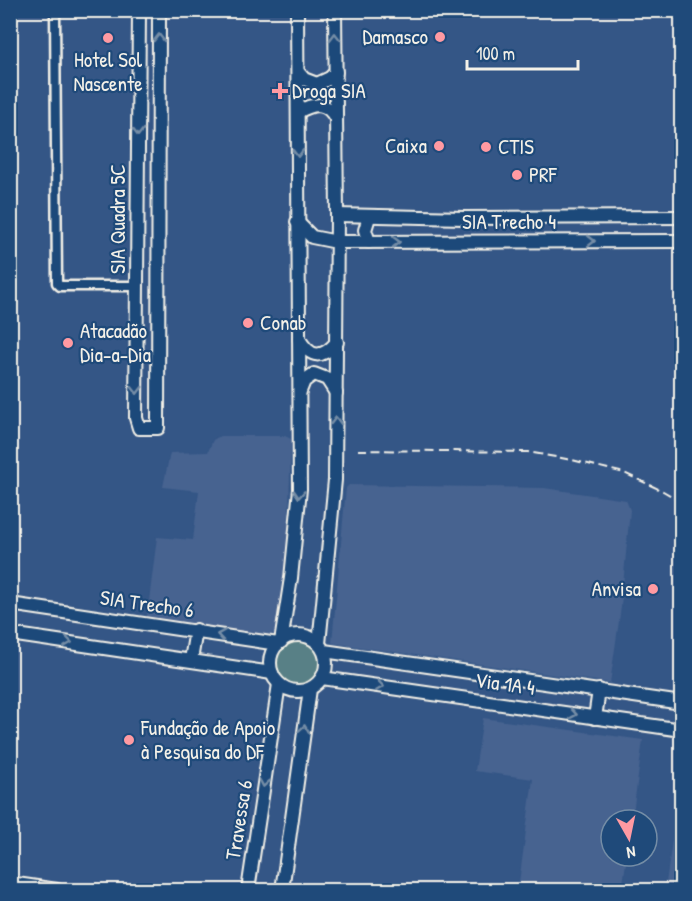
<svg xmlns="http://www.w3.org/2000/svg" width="692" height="901" font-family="'Patrick Hand',sans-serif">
  <rect width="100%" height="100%" fill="#345686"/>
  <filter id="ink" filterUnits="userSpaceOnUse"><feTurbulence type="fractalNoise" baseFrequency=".0167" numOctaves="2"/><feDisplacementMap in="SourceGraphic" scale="12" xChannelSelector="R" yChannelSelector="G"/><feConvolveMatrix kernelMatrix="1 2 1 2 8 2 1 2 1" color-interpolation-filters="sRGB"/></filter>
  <g filter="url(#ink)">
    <g fill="#476390">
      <polygon points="220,436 285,436 291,439 288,545 279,629 276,634 271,636 147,617 157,537 193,540 199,491 163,487 170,453 208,452 213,440"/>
      <polygon points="349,485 544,488 626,500 630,510 621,607 610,683 332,643 346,488"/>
      <polygon points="483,718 643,740 632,820 611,820 611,856 627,856 622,890 518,890 533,779 475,771"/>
      <polygon points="681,778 681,890 665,890"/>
    </g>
    <circle fill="#598086" stroke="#a6b8b7" stroke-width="1.5" cx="299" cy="663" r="23"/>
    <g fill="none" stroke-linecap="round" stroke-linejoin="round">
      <g stroke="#f4f1e8" stroke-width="13">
        <polyline id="street" points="55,10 57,283 60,286 137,286"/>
      </g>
      <g stroke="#f4f1e8" stroke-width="16">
        <g id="secondary">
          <polyline points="139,10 136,418 139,428 158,428 159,10"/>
          <polyline points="298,72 304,79 317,84 330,78 336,72"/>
          <path d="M 298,112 C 314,103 327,101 336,119"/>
          <polyline points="337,215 464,218 682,217"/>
          <polyline points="297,222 312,237 337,242 682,241"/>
          <polyline points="369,242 365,230 369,217"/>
          <path d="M 299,339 C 311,359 322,359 337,342"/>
          <polyline points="300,391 304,381 314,374 327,379 336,393"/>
          <polyline points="10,604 278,644"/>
          <polyline points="10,634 272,673"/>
          <circle cx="298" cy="663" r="28"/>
          <polyline points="281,642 291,578 300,489 297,10"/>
          <polyline points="319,644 335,480 337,215 335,10"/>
          <polyline points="324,651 682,703"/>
          <polyline points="191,660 196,630"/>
          <polyline points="322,678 682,730"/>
          <polyline points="595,718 599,690"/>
          <polyline points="10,883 57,890"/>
          <polyline points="248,890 279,684"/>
          <polyline points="282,890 310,689"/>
        </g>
      </g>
      <use href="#street" stroke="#1f4a7a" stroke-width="8"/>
      <use href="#secondary" stroke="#1f4a7a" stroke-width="12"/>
      <polyline stroke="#f4f1e8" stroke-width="2" stroke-dasharray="9 4.5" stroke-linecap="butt" points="358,450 528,452 572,460 624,473 663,491 682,502"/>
    </g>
    <defs><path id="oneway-chevron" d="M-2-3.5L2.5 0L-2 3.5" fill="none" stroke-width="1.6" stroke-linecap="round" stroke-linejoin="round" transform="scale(1.5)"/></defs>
    <g stroke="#748da6">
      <use href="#oneway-chevron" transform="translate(335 37) rotate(-91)"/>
      <use href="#oneway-chevron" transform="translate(159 38) rotate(-90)"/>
      <use href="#oneway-chevron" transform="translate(138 132) rotate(90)"/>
      <use href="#oneway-chevron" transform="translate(298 153) rotate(90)"/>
      <use href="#oneway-chevron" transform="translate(591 241)"/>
      <use href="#oneway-chevron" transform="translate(396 242)"/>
      <use href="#oneway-chevron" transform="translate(137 390) rotate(90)"/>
      <use href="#oneway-chevron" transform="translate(336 421) rotate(-89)"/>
      <use href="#oneway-chevron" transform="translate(299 494) rotate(94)"/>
      <use href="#oneway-chevron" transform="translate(221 635) rotate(-171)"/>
      <use href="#oneway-chevron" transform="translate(68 642) rotate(8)"/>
      <use href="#oneway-chevron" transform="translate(380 686) rotate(8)"/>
      <use href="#oneway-chevron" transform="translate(573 714) rotate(9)"/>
      <use href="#oneway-chevron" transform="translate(304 729) rotate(-82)"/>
      <use href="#oneway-chevron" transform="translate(264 783) rotate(99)"/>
    </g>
  </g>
  <g fill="#ff9aa2" stroke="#1f4a7a" stroke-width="2">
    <circle cx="440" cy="37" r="6"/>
    <circle cx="108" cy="38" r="6"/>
    <path d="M277 82h6v6h6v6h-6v6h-6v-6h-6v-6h6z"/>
    <circle cx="439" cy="146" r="6"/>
    <circle cx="486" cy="147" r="6"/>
    <circle cx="517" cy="175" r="6"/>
    <circle cx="248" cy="323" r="6"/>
    <circle cx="68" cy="343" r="6"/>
    <circle cx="653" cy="589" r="6"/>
    <circle cx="129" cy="740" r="6"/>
  </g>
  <g text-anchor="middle" stroke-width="4.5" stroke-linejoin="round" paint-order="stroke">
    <g font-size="21" fill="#f4f1e8" stroke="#1f4a7a" text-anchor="start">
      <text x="428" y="44" text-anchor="end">Damasco</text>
      <text x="108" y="67" text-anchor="middle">Hotel Sol<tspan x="108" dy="24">Nascente</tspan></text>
      <text x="292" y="98">Droga SIA</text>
      <text x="427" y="153" text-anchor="end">Caixa</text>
      <text x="498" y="154">CTIS</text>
      <text x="529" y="182">PRF</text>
      <text x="260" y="330">Conab</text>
      <text x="80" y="338">Atacadão<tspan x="80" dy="24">Dia-a-Dia</tspan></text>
      <text x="641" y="596" text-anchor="end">Anvisa</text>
      <text x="141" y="735">Fundação de Apoio<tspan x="141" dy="24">à Pesquisa do DF</tspan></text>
    </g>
    <g font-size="21" fill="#f4f1e8" stroke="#1f4a7a">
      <text transform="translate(118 219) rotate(-90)" y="7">SIA Quadra 5C</text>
      <text x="509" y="229">SIA Trecho 4</text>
      <text transform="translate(147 604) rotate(8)" y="7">SIA Trecho 6</text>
      <text transform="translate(505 684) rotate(8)" y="7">Via 1A 4</text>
      <text transform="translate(239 820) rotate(-81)" y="7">Travessa 6</text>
    </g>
  </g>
  <rect width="692" height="901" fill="none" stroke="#1f4a7a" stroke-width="36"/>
  <rect x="18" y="18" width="656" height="865" fill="none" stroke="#f4f1e8" stroke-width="2" filter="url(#ink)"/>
  <g transform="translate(629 838) rotate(171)"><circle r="28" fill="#1f4a7a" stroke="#748da6" stroke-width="1.5"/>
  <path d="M0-4.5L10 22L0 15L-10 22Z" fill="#ff9aa2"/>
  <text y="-9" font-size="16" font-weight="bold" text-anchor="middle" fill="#f4f1e8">N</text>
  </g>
  <path d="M467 60v9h111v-9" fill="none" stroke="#f4f1e8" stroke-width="3"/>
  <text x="476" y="60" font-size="18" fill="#f4f1e8" stroke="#1f4a7a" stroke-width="4.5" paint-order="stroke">100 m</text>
</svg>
